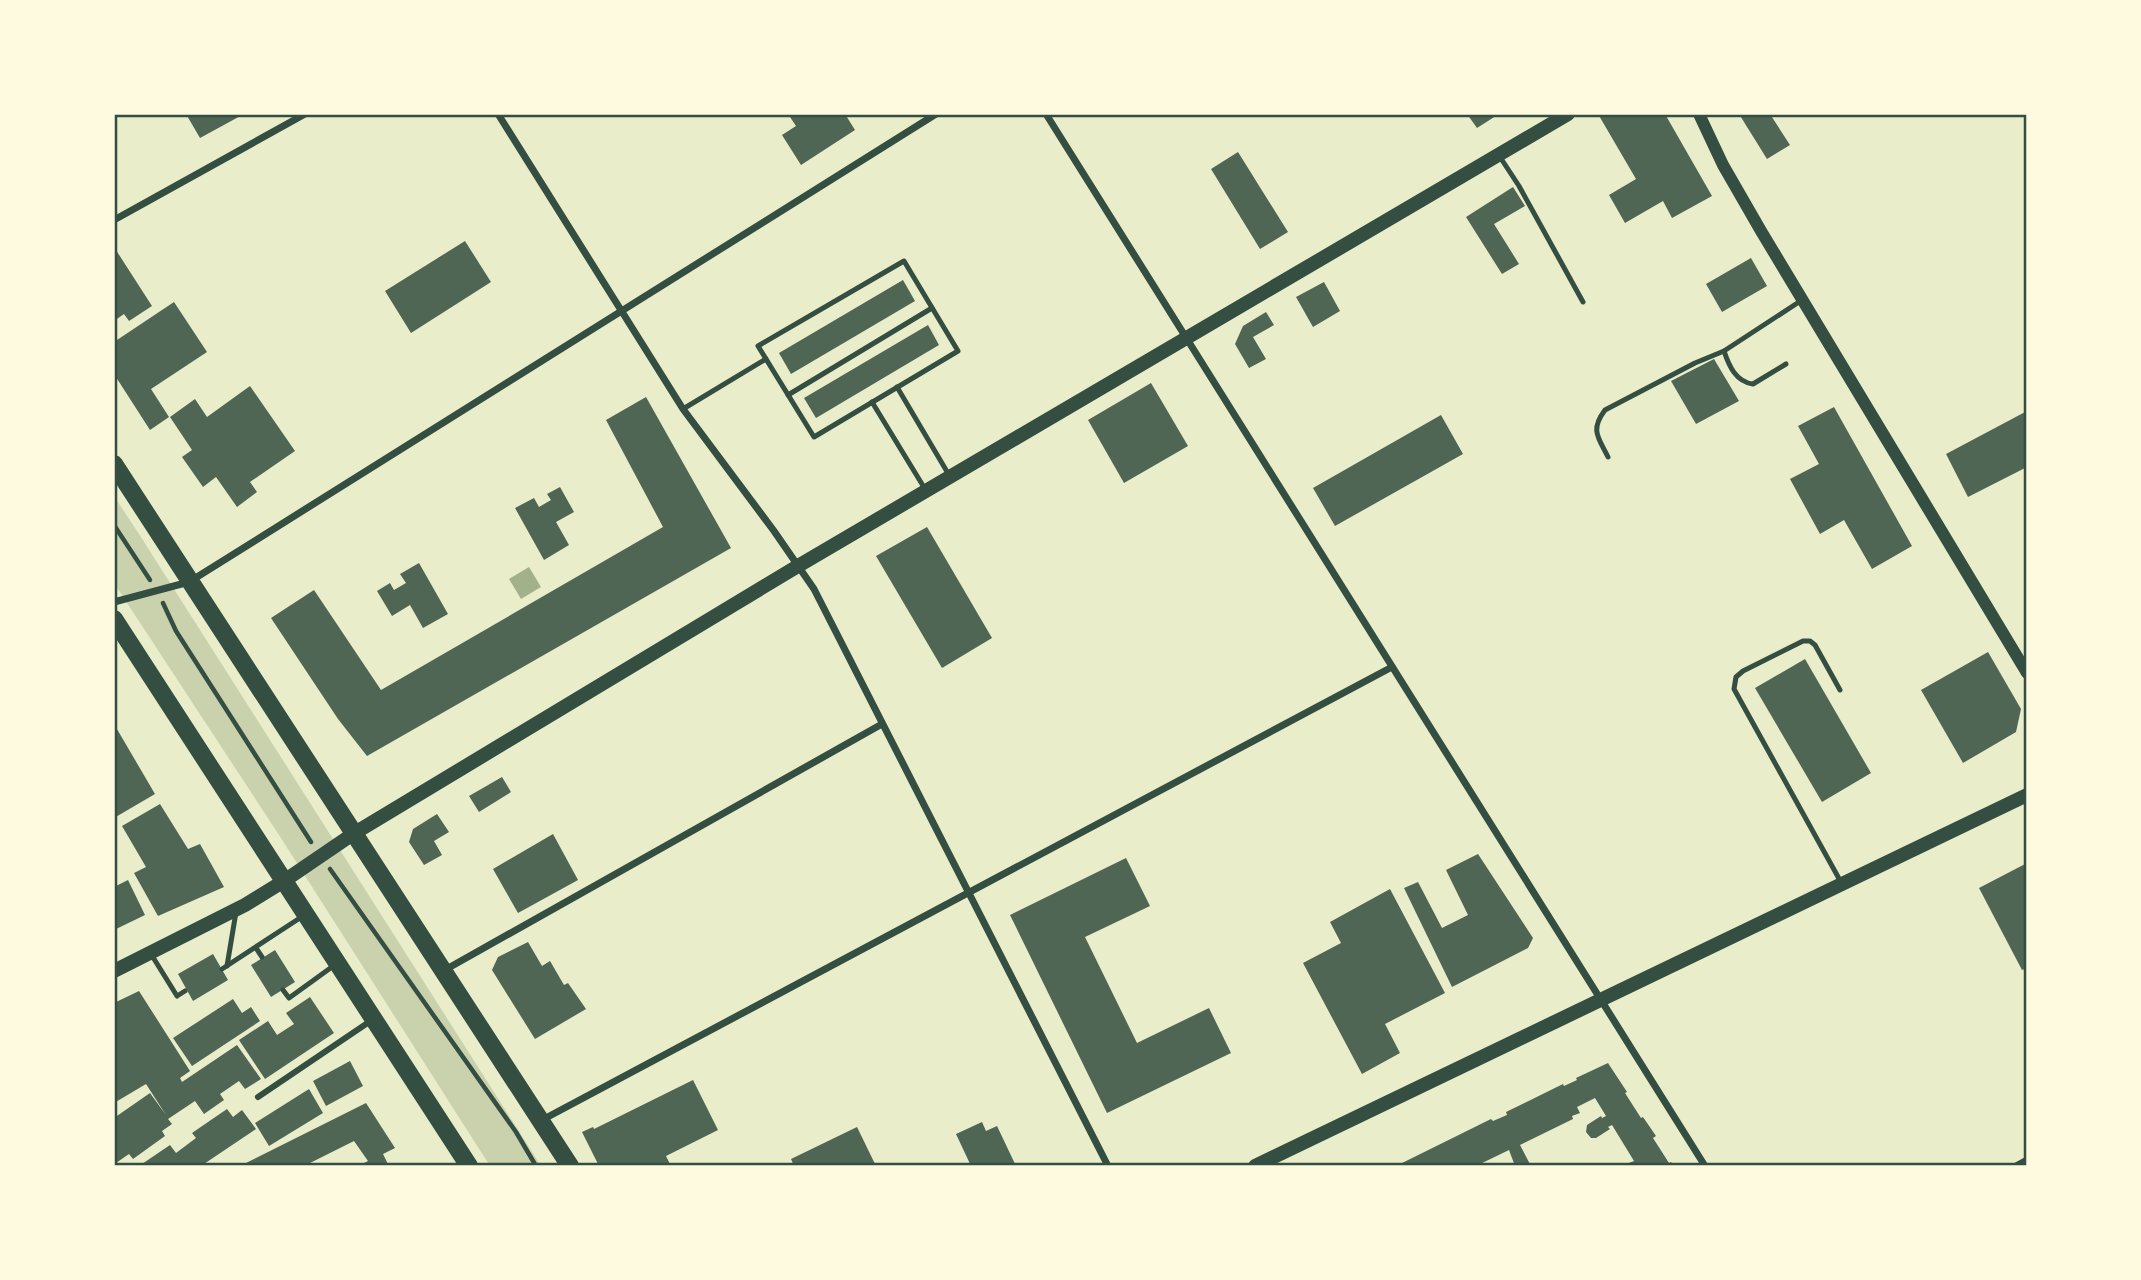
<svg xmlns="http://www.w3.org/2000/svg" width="2141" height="1280" font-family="'IBM Plex Sans',sans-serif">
  <rect width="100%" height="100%" fill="#e9edc9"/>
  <polygon fill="#cad2ad" points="114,496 139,534 541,1166 490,1166 279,835 114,583"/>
  <polygon fill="#a3b18a" points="529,567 541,587 521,599 509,579"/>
  <g fill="#4f6655">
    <polygon points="186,114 244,114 200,138"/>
    <polygon points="788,114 845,114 855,130 801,165 782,135 796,126"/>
    <polygon points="1467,114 1499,114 1477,128"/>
    <polygon points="1598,114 1665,114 1712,196 1672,218 1663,201 1625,223 1609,195 1636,179"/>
    <polygon points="1739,114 1770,114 1790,145 1767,159"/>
    <polygon points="1238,152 1288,232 1260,249 1211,169"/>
    <polygon points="1513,187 1525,206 1494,224 1519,264 1502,274 1466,217"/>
    <polygon points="465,241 491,282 411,333 385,291"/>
    <polygon points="114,247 152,306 129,321 124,314 114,321"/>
    <polygon points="1751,258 1767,286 1722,312 1706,284"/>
    <polygon points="903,280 915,301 791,374 779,353"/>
    <polygon points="1324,282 1340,311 1313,327 1296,297"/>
    <polygon points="174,302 207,352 151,389 169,417 150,430 114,374 114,342"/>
    <polygon points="1266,312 1274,325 1253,337 1266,359 1249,368 1235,344 1243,326"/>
    <polygon points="928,325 939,345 816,418 804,398"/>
    <polygon points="1714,359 1739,401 1696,424 1671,381"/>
    <polygon points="1151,383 1188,446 1124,483 1088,420"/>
    <polygon points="250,386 295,451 250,482 257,492 237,507 216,477 203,487 182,457 192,450 170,417 195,399 207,417"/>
    <polygon points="646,397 731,548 367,756 338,719 271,618 314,590 381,690 663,527 606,420"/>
    <polygon points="1834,407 1912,546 1872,569 1844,520 1820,534 1790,479 1819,464 1798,426"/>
    <polygon points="2027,411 2027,467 1968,497 1946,454"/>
    <polygon points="1441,415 1463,454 1335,526 1313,488"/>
    <polygon points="560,487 574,512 556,522 569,545 544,560 515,508 534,498 539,507 551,500 547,494"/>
    <polygon points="927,527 992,638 942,668 876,556"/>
    <polygon points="419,563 448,614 423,628 410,605 392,616 377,591 390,583 394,590 406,583 400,574"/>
    <polygon points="1988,652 2021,709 2016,732 1963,763 1921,690"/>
    <polygon points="1805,659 1871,773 1822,802 1755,688"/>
    <polygon points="114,724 155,794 114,818"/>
    <polygon points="502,777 511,792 479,812 469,796"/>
    <polygon points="160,804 188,849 200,844 224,887 158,916 134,873 146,867 122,826"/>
    <polygon points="437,814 449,832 434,841 442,855 424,865 409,842 413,829"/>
    <polygon points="553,834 578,880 518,913 493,869"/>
    <polygon points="1478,854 1533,938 1528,948 1452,987 1404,888 1418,882 1442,928 1468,915 1446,870"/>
    <polygon points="1126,858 1150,906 1085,937 1137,1043 1209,1008 1231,1053 1107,1113 1010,915"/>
    <polygon points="2027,863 2027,968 2022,970 1979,888"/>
    <polygon points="128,880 145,915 114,930 114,887"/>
    <polygon points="1390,889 1445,993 1385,1024 1400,1053 1362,1074 1303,963 1341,943 1330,922"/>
    <polygon points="528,942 542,966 550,961 564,985 568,983 586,1009 535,1039 492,970 498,957"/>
    <polygon points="275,950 295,982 271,997 251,965"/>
    <polygon points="213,954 228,980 193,1001 178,974"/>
    <polygon points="139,991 190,1071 180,1078 182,1082 237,1045 261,1079 245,1089 239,1081 220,1094 224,1100 204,1114 195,1101 168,1119 172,1124 162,1131 165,1136 133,1159 129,1154 116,1163 114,1161 114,1118 150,1093 166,1115 146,1084 114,1103 114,1003"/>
    <polygon points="310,997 334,1033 265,1079 239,1040 268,1021 277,1035 294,1024 286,1013"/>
    <polygon points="233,999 242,1013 251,1007 260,1021 192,1066 173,1038"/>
    <polygon points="350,1061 363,1086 326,1106 313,1081"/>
    <polygon points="1608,1063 1627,1092 1625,1093 1641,1118 1643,1117 1656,1136 1653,1138 1669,1163 1671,1162 1674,1166 1621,1166 1634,1161 1612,1125 1608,1127 1610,1129 1596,1138 1591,1138 1586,1132 1587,1125 1601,1116 1602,1118 1606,1116 1595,1098 1577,1107 1580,1113 1572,1116 1573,1119 1520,1145 1531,1166 1515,1166 1509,1150 1476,1166 1396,1166 1491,1119 1493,1121 1507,1115 1506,1112 1563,1084 1564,1086 1577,1080 1576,1078"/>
    <polygon points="693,1080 718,1130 666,1156 671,1166 599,1166 582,1132 593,1127 594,1129"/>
    <polygon points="309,1089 323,1113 269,1146 255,1123"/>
    <polygon points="366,1103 395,1148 383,1154 389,1166 358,1166 368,1161 354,1141 304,1166 240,1166"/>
    <polygon points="227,1109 233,1117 242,1110 256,1129 201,1166 182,1166 180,1164 176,1166 139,1166 170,1145 176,1153 196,1138 192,1133"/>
    <polygon points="982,1122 986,1131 997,1126 1016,1166 971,1166 956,1134"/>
    <polygon points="857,1127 876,1166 794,1166 791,1159"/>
  </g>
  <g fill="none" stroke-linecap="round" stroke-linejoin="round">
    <g stroke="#344e41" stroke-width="4.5">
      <polyline points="114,525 150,580"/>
      <polyline points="163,603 176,631 311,842"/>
      <polyline points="330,869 516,1132 536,1166"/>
    </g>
    <g stroke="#344e41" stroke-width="5">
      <polyline points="1500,157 1519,186 1583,302"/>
      <polygon points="904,261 958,351 814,437 758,346"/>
      <path d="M 1786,364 L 1753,384 C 1736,382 1729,366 1724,351 L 1802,300"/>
      <polyline points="897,387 949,475"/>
      <polyline points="788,395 932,308"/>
      <polyline points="872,402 925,489"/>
      <polyline points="683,409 766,359"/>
      <path d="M 1608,457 C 1598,437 1590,430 1605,410 L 1695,363 L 1724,351"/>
      <polyline points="1840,690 1815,645 1810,641 1803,641 1743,671 1736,677 1734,689 1842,884"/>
      <polyline points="256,948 262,957"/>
      <polyline points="151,954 177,996 185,991"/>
      <polyline points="227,966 236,912"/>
      <polyline points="222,969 303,916"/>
      <polyline points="283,990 289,998 336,964"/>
    </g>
    <polyline stroke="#344e41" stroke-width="6" points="258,1097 372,1020"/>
    <g stroke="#344e41" stroke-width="7">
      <polyline points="498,114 683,409 774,531 814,589 1108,1166"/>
      <polyline points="1046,114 1705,1166"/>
      <polyline points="114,220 305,114"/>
      <polyline points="114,602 189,582 936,114"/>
      <polyline points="443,971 882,724"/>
      <polyline points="542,1120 1392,667"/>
      <polyline points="2016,1166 2027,1160"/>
    </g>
    <polyline stroke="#344e41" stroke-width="12" points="1699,114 1723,165 1761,231 2027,673"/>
    <g stroke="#344e41" stroke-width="14">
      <polyline points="114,971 245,905 284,881 353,834 798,566 1568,114"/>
      <polyline points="1255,1166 2027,795"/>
    </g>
    <g stroke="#344e41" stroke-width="18">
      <polyline points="114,464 570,1166"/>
      <polyline points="114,619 469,1166"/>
    </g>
  </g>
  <rect width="2141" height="1280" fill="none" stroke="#fefae0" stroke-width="231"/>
  <rect x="116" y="116" width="1909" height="1048" fill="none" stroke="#344e41" stroke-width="2.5"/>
</svg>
